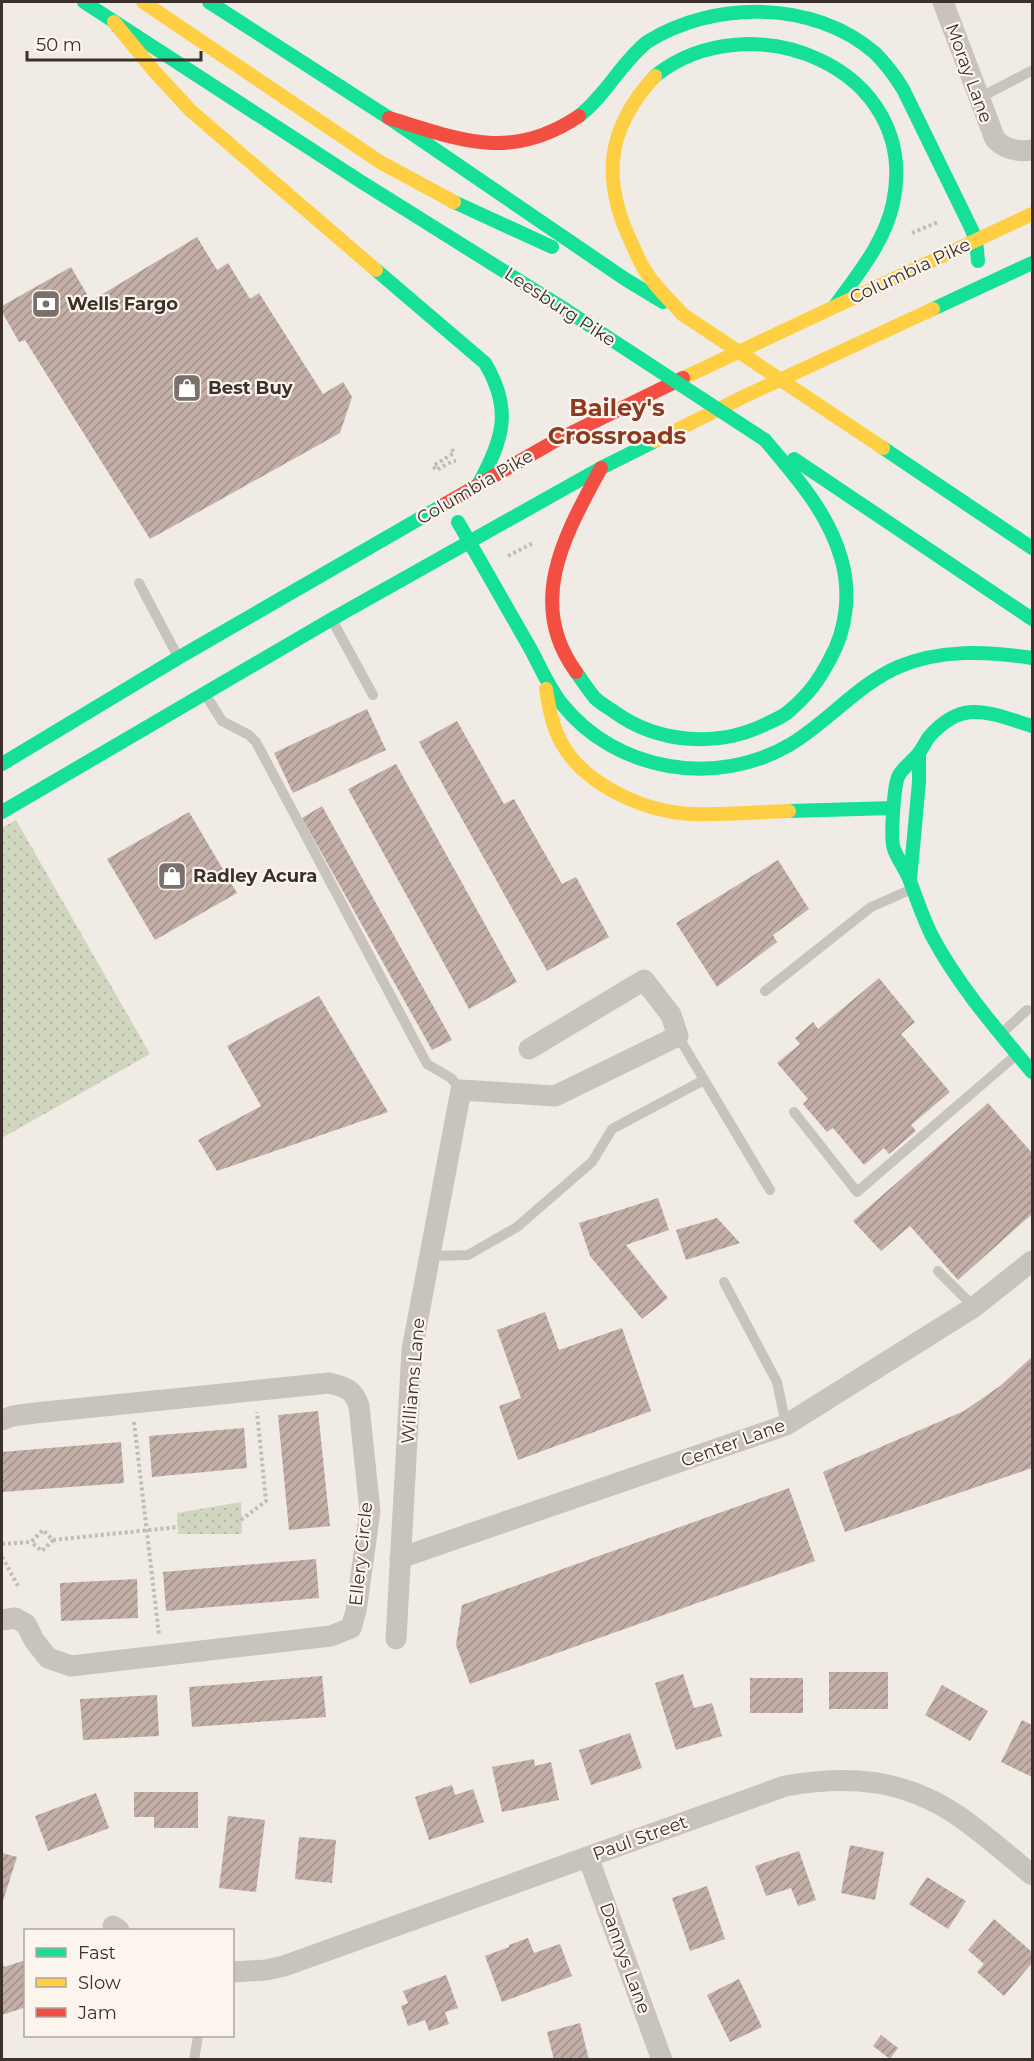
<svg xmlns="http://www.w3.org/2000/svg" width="1034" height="2061" font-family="Montserrat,sans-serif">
  <defs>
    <pattern id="park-dots" width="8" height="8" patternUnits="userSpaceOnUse" patternTransform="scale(1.5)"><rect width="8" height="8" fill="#d1d6bf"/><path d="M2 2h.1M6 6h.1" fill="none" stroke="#b4b8a4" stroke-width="1.8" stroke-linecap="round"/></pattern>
    <pattern id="building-hatch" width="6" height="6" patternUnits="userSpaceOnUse" patternTransform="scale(1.5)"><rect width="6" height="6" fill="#c3afa7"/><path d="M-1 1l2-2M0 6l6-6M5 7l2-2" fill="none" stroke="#a08f88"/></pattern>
  </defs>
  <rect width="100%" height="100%" fill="#f0ebe5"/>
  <g fill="url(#park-dots)">
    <polygon points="16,820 150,1054 2,1138 2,828"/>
    <polygon points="241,1502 242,1534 178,1534 177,1513"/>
  </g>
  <g fill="url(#building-hatch)">
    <polygon points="197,237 217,270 228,263 250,299 259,293 323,394 343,382 352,397 340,433 150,539 25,340 19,342 2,312 2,306 71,267 91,301"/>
    <polygon points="367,709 386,750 293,793 274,753"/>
    <polygon points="457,721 504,804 514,799 562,884 576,877 609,937 547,971 419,742"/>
    <polygon points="396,764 517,982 469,1009 348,789"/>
    <polygon points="322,806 452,1040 432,1050 302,818"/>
    <polygon points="189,812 237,893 155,940 107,859"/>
    <polygon points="778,860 809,909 773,935 777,942 717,987 676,923"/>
    <polygon points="879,978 915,1022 901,1034 950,1092 911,1125 916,1131 889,1154 884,1148 864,1165 833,1128 827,1132 803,1104 808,1099 777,1063 800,1044 795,1038 813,1022 818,1029"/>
    <polygon points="319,996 388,1112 217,1171 198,1140 261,1106 227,1046"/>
    <polygon points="988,1103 1032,1153 1032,1214 958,1280 910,1226 881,1251 853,1221"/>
    <polygon points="658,1198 669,1230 626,1245 668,1298 642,1319 590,1256 579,1223"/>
    <polygon points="717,1218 740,1243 686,1260 676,1230"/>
    <polygon points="545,1312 559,1350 622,1328 651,1411 518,1460 499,1406 521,1398 497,1330"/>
    <polygon points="1032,1357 1032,1468 845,1532 823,1472 964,1411 1000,1386"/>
    <polygon points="318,1411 330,1526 289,1530 278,1415"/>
    <polygon points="244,1428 247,1468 152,1477 149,1436"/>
    <polygon points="121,1442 124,1483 2,1492 2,1452"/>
    <polygon points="789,1488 815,1561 470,1684 456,1645 462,1605"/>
    <polygon points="316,1559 319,1598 166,1611 163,1572"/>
    <polygon points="137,1579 138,1618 61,1621 60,1583"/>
    <rect x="829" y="1672" width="59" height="37"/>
    <polygon points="683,1674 694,1708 712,1703 722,1736 676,1750 655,1683"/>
    <polygon points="322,1676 326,1717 192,1727 189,1687"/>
    <rect x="750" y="1678" width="53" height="35"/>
    <polygon points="942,1685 988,1711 970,1741 925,1715"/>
    <polygon points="157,1695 159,1736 83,1740 80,1699"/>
    <polygon points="1022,1720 1032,1725 1032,1777 1001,1762"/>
    <polygon points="630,1733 642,1768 591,1785 579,1750"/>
    <polygon points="534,1759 535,1766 551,1762 559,1800 502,1812 492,1767"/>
    <polygon points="452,1785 455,1795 473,1789 484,1822 429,1840 415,1797"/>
    <polygon points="134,1792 198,1792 198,1828 154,1828 154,1817 134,1817"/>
    <polygon points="96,1793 109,1828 48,1851 35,1816"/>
    <polygon points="228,1816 265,1820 256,1892 219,1888"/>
    <polygon points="299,1837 336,1840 332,1883 295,1879"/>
    <polygon points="850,1845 884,1852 875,1900 841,1893"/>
    <polygon points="799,1851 816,1900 798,1906 791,1888 766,1896 755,1866"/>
    <polygon points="2,1853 17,1857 2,1904"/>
    <polygon points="927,1877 966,1901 948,1929 909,1904"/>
    <polygon points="707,1886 725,1939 690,1951 672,1898"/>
    <polygon points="994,1919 1032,1952 1032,1963 1004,1996 977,1972 984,1964 968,1950"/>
    <polygon points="528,1938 534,1953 560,1944 572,1976 502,2002 485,1956 509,1947 509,1945"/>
    <polygon points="26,1960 26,2007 2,2015 2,1961 4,1967"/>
    <polygon points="446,1975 458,2008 445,2012 449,2024 429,2031 425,2020 408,2026 401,2006 408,2003 403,1991"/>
    <polygon points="739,1979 762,2027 730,2042 707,1995"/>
    <polygon points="580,2023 589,2060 554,2060 547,2032"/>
    <polygon points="881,2035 898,2048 890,2059 873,2046"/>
  </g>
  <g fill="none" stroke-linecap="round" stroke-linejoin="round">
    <g stroke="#c2bbb6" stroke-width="4" stroke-dasharray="3 3" stroke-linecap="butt">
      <polyline points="912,233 938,222"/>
      <polyline points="452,449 454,453 433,466 436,470 453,461 456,461"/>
      <polyline points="508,556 533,543"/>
      <polyline points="134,1422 159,1635"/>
      <polyline points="241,1520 266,1501 257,1412"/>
      <polyline points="53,1540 178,1527"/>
      <polyline points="2,1544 31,1542 43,1530 53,1540 42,1551 31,1542"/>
      <polyline points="2,1557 18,1586"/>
    </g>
    <g stroke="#c9c3be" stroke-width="10">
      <polyline points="979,98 1031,71"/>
      <polyline points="139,583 177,655"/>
      <polyline points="333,622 373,695"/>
      <polyline points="207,697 222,721 249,735 256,742 427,1064 451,1078 461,1090"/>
      <polyline points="765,991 871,907 912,889"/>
      <polyline points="1001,1034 1027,1010"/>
      <polyline points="678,1036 770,1190"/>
      <polyline points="794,1112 857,1192 1015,1056"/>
      <polyline points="430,1256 468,1255 517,1227 592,1162 612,1129 704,1080"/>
      <polyline points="938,1271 974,1307"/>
      <polyline points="724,1282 777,1382 786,1425"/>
      <polyline points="194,2060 198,2036"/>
    </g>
    <g stroke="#c9c3be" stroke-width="21">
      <path d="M 943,2 L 995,139 C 1005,150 1018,152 1032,150"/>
      <path d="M 2,1420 L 13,1416 L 35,1413 L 329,1383 C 346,1387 354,1390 359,1406 L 370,1511 L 356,1611 L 351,1628 L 331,1636 L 71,1666 L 48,1658 L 34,1640 L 26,1624 L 15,1618 L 2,1620"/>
      <polyline points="400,1558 786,1425 974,1307 1032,1261"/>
      <polyline points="396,1639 412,1350 461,1090 555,1096 678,1036 671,1015 644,980 529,1049"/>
      <polyline points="588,1857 662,2060"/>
      <polyline points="113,1926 119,1930"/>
      <path d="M 232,1972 L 266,1970 L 284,1966 L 785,1786 C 847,1775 902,1778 957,1815 C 983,1833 1008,1855 1032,1875"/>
    </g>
    <g stroke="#16e098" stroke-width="14">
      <polyline points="84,2 360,181 566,310"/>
      <polyline points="209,2 389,118 625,279 663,302"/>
      <path d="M 655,76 C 749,0 922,67 893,203 C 885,242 857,275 835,306"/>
      <path d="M 579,116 C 606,95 621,63 647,42 C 714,0 814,0 875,53 C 886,64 895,76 903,89 L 971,228 L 976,240 L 978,261"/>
      <polyline points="454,202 552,247"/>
      <path d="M 376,270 L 485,363 C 513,410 503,440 478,485"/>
      <polyline points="933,309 1032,263"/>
      <polyline points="883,448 1032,548"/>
      <polyline points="794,459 1032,619"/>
      <path d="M 458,522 C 482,564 506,606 530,648 C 540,666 549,688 562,704 C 616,772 717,788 791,744 C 829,721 857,685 898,667 C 940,649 987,651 1032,658"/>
      <path d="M 576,672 C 582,680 588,690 595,698 C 600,703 607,707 613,711 C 658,744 719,748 768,723 C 775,720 782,717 788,712 C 808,695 818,682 830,659 C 847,629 851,591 841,558 C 828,512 795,476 765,440"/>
      <path d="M 1032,726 C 989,713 963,698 929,737 C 925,742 923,748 919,753 C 913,761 902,768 898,777 C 894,787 890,839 894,849 C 898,860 906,870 910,881 C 917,900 923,918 932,936 C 958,985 997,1030 1032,1072"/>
      <polyline points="2,764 178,658 445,504"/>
      <polyline points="789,811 893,808"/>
      <polyline points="2,812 332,619 601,468 655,441"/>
      <polyline points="910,880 919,782 919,753"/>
    </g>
    <g stroke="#ffcf43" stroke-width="14">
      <polyline points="143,2 380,162 454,202"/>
      <polyline points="114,22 154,71 191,111 376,270"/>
      <path d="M 655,76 C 606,129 601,180 632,244 C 636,253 640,263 646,272 C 656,288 670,300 682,314"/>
      <polyline points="683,378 1032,214"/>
      <polyline points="655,441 745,396 933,309"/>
      <path d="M 546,689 C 549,708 552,725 561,742 C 584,785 645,812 692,814 C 724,815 757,812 789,811"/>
    </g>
    <g stroke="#f24e42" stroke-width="14">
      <path d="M 389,118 C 460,140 511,162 579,116"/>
      <polyline points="445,504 555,441 683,378"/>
      <path d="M 576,672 C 525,602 566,533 601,468"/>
    </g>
    <polyline stroke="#16e098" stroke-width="14" points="566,310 765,440"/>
    <polyline stroke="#ffcf43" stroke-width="14" points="682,314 883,448"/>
  </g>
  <defs>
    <g id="bank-square" transform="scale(1.5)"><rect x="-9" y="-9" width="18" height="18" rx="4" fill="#7a716c" stroke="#fbf5ee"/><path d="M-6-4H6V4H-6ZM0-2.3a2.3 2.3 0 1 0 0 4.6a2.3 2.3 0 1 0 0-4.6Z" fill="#fff"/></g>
    <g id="shop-square" transform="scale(1.5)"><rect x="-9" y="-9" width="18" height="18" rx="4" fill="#7a716c" stroke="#fbf5ee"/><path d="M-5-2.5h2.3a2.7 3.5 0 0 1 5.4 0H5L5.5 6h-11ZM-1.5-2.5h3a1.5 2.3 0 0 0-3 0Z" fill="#fff"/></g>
  </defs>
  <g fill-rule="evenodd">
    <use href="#bank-square" x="46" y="304"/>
    <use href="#shop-square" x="187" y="388"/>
    <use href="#shop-square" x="172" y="876"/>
  </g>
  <g text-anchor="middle" stroke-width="4.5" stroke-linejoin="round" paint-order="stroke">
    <g font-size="18" fill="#3b302b" stroke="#fbf5ee">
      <text transform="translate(969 73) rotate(70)" y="6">Moray Lane</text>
      <text transform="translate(910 271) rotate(-25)" y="6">Columbia Pike</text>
      <text transform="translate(560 307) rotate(33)" y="6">Leesburg Pike</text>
      <text transform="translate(475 487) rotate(-30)" y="6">Columbia Pike</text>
      <text transform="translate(413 1381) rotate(-85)" y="6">Williams Lane</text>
      <text transform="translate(733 1443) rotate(-20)" y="6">Center Lane</text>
      <text transform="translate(361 1554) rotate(-84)" y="6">Ellery Circle</text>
      <text transform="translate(640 1838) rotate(-20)" y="6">Paul Street</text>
      <text transform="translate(625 1958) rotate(70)" y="6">Dannys Lane</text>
    </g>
    <g font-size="18" font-weight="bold" fill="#3b302b" stroke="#fbf5ee" text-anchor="start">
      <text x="67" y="310">Wells Fargo</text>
      <text x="208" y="394">Best Buy</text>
      <text x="193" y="882">Radley Acura</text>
    </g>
    <g font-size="24" font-weight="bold" fill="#8c3b22" stroke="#fbf5ee">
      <text x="617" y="416">Bailey's<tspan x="617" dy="28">Crossroads</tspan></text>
    </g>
  </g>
  <rect width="1034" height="2061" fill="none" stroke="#3b302b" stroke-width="6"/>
  <rect x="24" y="1929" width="210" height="108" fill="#fbf5ee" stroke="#aea6a0" stroke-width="1.5"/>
  <rect x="36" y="1948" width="30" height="9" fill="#16e098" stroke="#aea6a0" stroke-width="1.5"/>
  <text x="78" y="1959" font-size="18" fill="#3b302b">Fast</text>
  <rect x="36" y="1978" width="30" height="9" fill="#ffcf43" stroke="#aea6a0" stroke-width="1.5"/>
  <text x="78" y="1989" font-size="18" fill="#3b302b">Slow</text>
  <rect x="36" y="2008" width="30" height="9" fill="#f24e42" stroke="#aea6a0" stroke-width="1.5"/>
  <text x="78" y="2019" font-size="18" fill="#3b302b">Jam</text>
  <path d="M27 51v9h174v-9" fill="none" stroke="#3b302b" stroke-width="3"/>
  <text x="36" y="51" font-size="18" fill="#3b302b" stroke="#fbf5ee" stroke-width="4.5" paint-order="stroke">50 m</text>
</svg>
